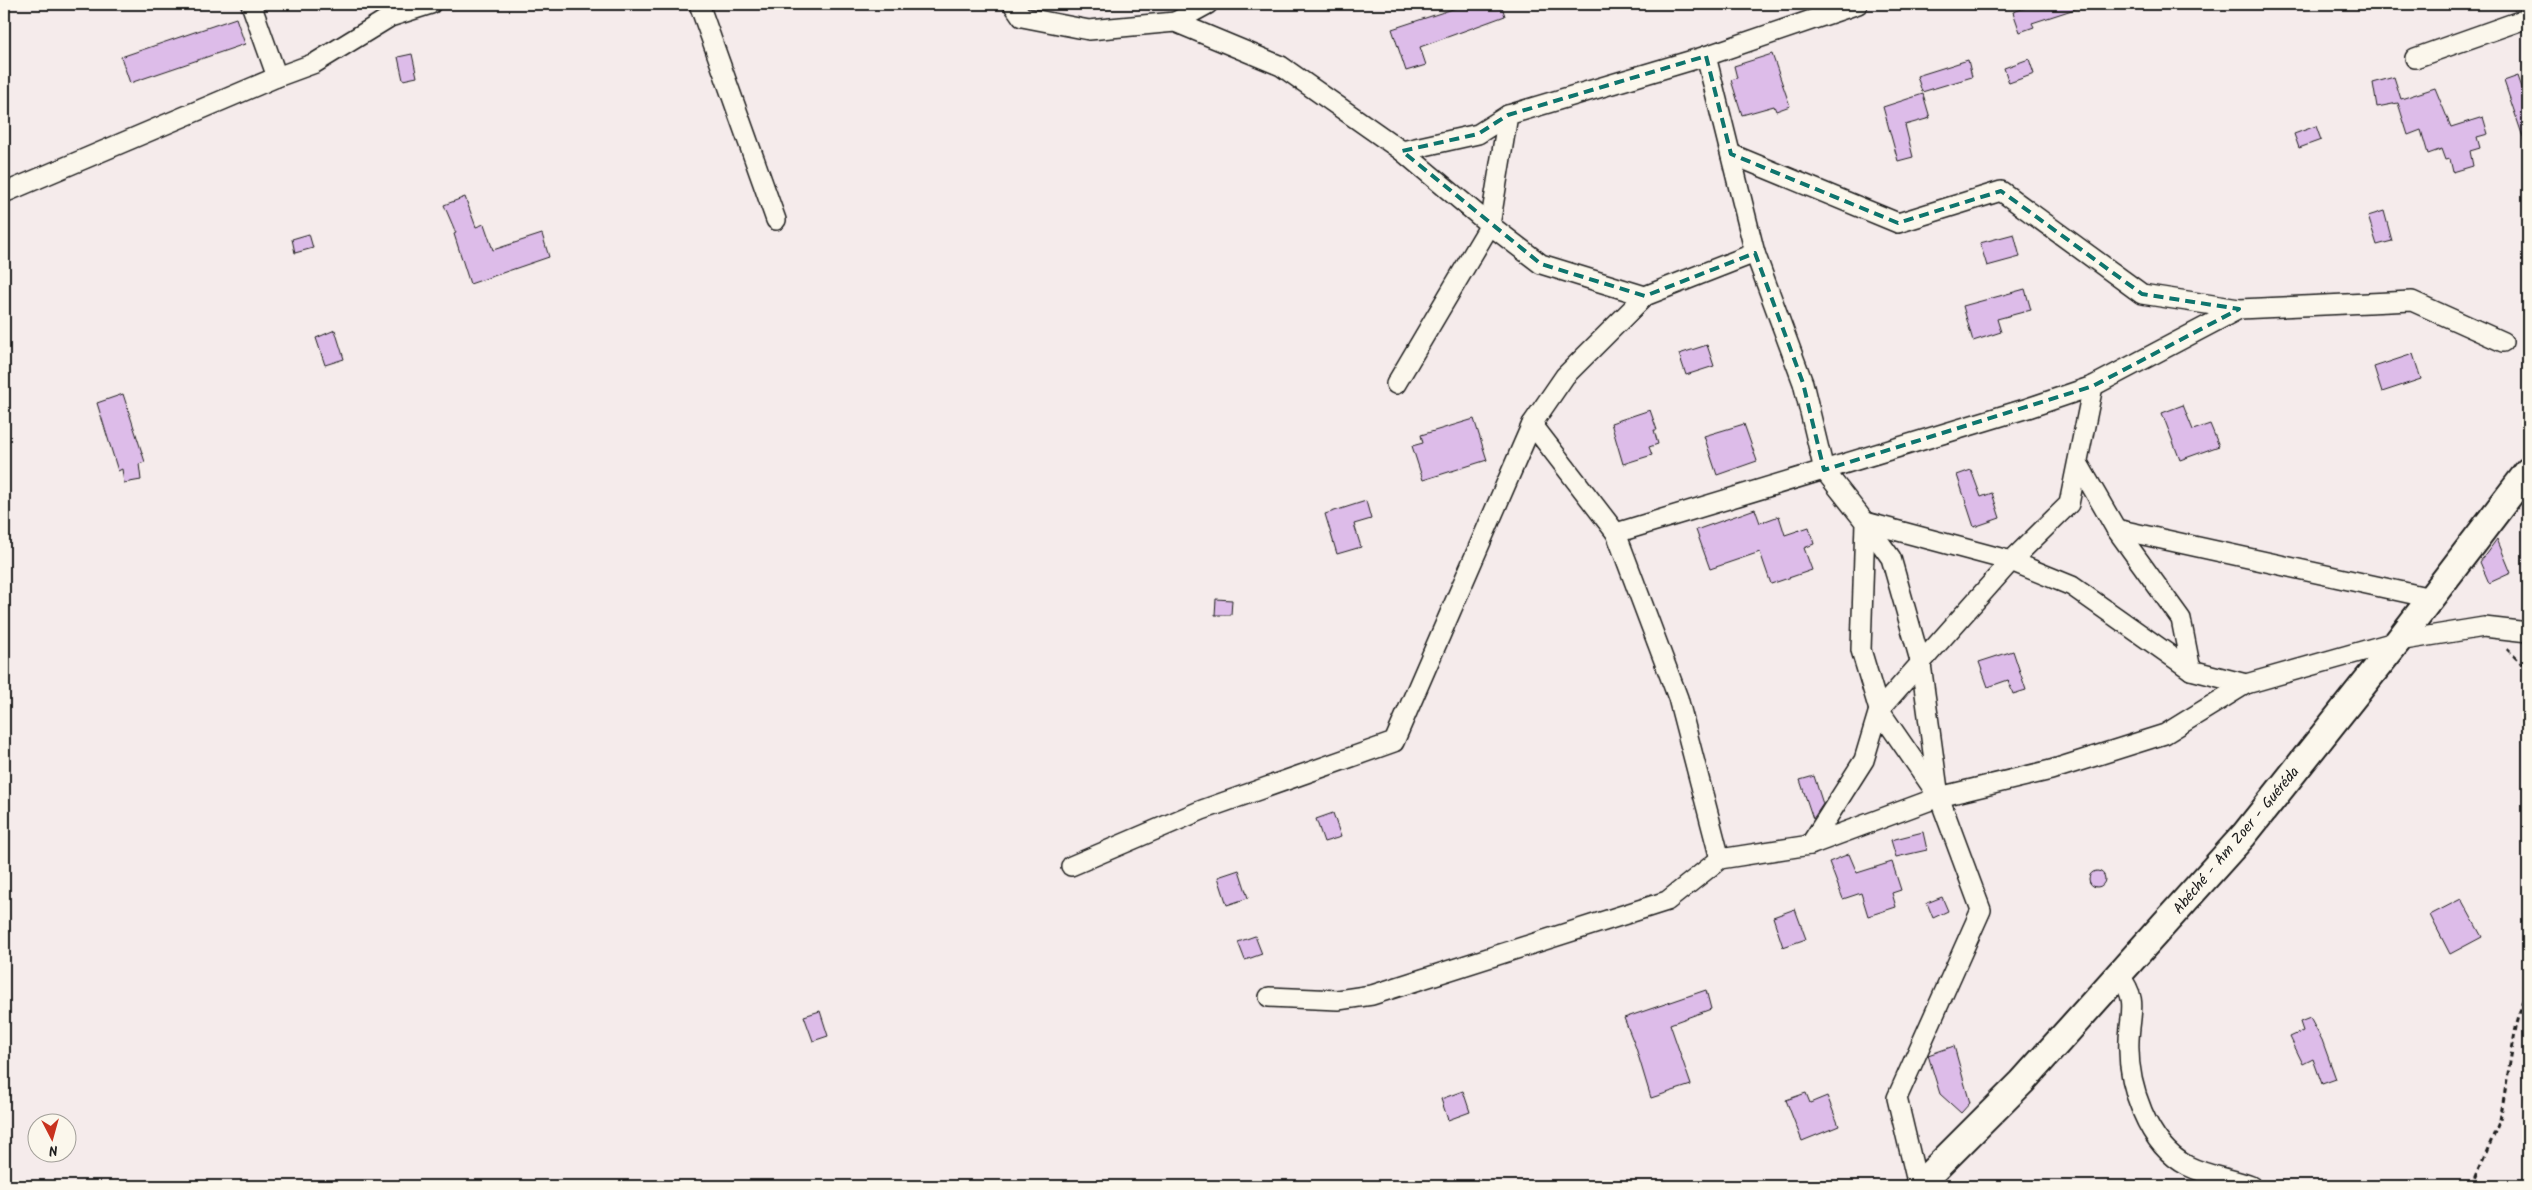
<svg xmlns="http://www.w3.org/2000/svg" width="2532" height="1190" font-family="Kalam,sans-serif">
  <rect width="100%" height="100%" fill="#f5ebeb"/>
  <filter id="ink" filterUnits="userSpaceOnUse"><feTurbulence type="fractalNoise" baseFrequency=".02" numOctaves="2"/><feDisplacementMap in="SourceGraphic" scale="10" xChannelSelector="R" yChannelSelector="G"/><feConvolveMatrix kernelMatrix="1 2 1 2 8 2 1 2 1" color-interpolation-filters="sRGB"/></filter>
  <g filter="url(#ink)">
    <g fill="#ddbce9" stroke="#1c1c1c">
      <polygon points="1468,4 1501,4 1505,16 1420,47 1426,65 1406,71 1392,29"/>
      <polygon points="2037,4 2080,4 2081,7 2032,23 2034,27 2020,32 2013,12"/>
      <polygon points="236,18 245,44 130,83 121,57"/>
      <polygon points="412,54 417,77 403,80 398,57"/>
      <polygon points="1772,54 1790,106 1776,111 1774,106 1742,115 1731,80 1737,78 1734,66"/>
      <polygon points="2029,59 2034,74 2009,83 2004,68"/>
      <polygon points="1968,60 1972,77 1922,92 1917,76"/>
      <polygon points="2518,76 2528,105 2528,146 2526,146 2504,81"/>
      <polygon points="2394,77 2401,99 2435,88 2451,127 2483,117 2488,134 2477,137 2480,148 2470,151 2473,166 2453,172 2450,159 2446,160 2442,149 2428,154 2421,130 2408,135 2398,103 2377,107 2373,83"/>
      <polygon points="1923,94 1930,118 1905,125 1913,157 1898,161 1883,107"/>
      <polygon points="2316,126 2321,140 2299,148 2294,134"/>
      <polygon points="465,197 476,227 484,224 493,250 542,234 549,257 470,284 454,234 456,233 444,205"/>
      <polygon points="2384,211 2392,241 2377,245 2368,216"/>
      <polygon points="309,234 313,248 295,253 292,239"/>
      <polygon points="2014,234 2020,257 1987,266 1980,243"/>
      <polygon points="2025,289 2031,310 1997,319 2001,332 1973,341 1963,306"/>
      <polygon points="335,330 344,359 325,365 316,338"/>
      <polygon points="1707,345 1714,366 1686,375 1679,354"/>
      <polygon points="2413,354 2421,379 2382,392 2374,367"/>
      <polygon points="123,394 145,462 139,464 141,480 124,483 122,469 118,471 97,403"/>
      <polygon points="2183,405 2193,430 2210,424 2219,446 2180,460 2162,413"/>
      <polygon points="1650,410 1657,430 1654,430 1658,444 1649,447 1652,455 1623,464 1611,423"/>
      <polygon points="1474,419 1487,460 1423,480 1412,446 1423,443 1421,435"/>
      <polygon points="1744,424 1757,461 1717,475 1704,436"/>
      <polygon points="1971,470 1981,497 1992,493 2000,518 1974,527 1957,475"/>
      <polygon points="1366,501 1371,519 1354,524 1361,547 1337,554 1325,514"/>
      <polygon points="1755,509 1760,523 1779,516 1785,535 1809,527 1814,544 1804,548 1812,570 1771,584 1760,552 1710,569 1696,530"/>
      <polygon points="2497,539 2511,573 2489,583 2480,562"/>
      <polygon points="1216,599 1232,600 1231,615 1215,615"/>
      <polygon points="2013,651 2026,690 2013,694 2008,680 1988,687 1979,662"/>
      <polygon points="1814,776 1823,804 1813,819 1800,780"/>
      <polygon points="1333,813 1341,837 1324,842 1316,819"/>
      <polygon points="1923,832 1927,850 1896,857 1891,840"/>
      <polygon points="1849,854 1857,873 1892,862 1901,890 1892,893 1896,907 1868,916 1861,893 1843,899 1829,862"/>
      <polygon points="1239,870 1248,898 1227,905 1218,877"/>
      <circle cx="2097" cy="879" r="8"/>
      <polygon points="1942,897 1948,911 1933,918 1927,903"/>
      <polygon points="2461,899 2482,937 2450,954 2430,915"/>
      <polygon points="1795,909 1806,939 1783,947 1773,917"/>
      <polygon points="1255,936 1262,954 1245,960 1238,942"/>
      <polygon points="1706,990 1711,1009 1670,1024 1691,1085 1651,1098 1636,1048 1624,1018"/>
      <polygon points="820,1011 828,1036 813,1041 804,1016"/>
      <polygon points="2310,1018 2322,1040 2336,1079 2322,1084 2313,1059 2303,1064 2290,1037 2303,1031 2300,1022"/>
      <polygon points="1954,1046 1970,1103 1961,1113 1940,1094 1928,1055"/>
      <polygon points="1463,1091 1470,1112 1448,1120 1441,1099"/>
      <polygon points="1806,1093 1810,1103 1827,1096 1839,1126 1802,1141 1786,1100"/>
    </g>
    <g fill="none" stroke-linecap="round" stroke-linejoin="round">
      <g stroke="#1c1c1c" stroke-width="22">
        <g id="street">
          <polyline points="251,4 277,77"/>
          <polyline points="699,4 776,220"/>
          <polyline points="1013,4 1022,17 1089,30 1175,22 1281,66 1402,151 1478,134 1508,115"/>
          <polyline points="1175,22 1208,4"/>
          <polyline points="1706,56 1755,253 1803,383 1824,470 1865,522 1861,650 1879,710 1939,797 1981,910 1897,1098 1918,1186"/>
          <polyline points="2415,58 2528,18"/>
          <polyline points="1402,151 1490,225 1541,264 1645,296 1755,253"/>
          <polyline points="1731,154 1898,223 2001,191 2142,294 2239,309 2412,301 2503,342"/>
          <polyline points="4,193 277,77 315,63 390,17 431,4"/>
          <polyline points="1396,384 1490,225 1508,115 1706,56 1858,4"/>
          <polyline points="1532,424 1616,533 1678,698 1720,859"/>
          <polyline points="2078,463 2116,529 2181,619 2191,670"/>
          <polyline points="1865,522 1891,558 1921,664 1939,797 2051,770 2165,734 2246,684 2398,641 2484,627 2528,632"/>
          <polyline points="1865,522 2011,561 2072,586 2191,670 2246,684"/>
          <polyline points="2116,529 2431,598"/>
          <polyline points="1616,533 2028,408 2093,386 2239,309"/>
          <polyline points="1810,845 1864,760 1879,710 2011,561 2069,504 2093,386"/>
          <polyline points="1071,866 1202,810 1394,742 1532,424 1565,376 1645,296"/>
          <path d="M 2119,975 C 2139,1000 2130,1012 2129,1040 C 2127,1084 2147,1145 2188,1166 C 2208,1176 2230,1178 2251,1186"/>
          <polyline points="1269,997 1338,1000 1372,995 1667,901 1720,859 1810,845 1939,797"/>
        </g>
      </g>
      <g stroke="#1c1c1c" stroke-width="30">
        <polyline id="secondary" points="1918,1186 2022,1082 2244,835 2398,641 2528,471"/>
      </g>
      <g stroke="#1c1c1c" stroke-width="3" stroke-dasharray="5 4" stroke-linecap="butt">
        <polyline points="2507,649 2521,663 2528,664"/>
        <polyline points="2472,1186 2500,1120 2516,1027 2528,981"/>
      </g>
      <use href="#street" stroke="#fbf7ec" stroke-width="19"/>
      <use href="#secondary" stroke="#fbf7ec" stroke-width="26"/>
    </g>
  </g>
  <path fill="none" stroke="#0f766e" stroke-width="4" stroke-dasharray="10 6" stroke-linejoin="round" d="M 1706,56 L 1731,154 L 1898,223 L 2001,191 L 2142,294 L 2239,309 L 2093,386 L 1824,470 L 1803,383 L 1755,253 L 1645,296 L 1541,264 L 1402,151 L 1478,134 L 1508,115 Z"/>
  <g text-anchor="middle" stroke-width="4" stroke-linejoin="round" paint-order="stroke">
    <g font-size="15" fill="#1c1c1c" stroke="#fbf7ec">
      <text transform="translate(2236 840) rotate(-50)" y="5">Abéché - Am Zoer - Guéréda</text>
    </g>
  </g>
  <rect width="2532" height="1190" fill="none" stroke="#fbf7ec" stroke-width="20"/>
  <rect x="10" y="10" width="2512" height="1170" fill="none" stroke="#1c1c1c" stroke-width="2" filter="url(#ink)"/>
  <g transform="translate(52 1138) rotate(174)"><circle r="24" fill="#fbf7ec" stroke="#a29f99"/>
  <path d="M0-4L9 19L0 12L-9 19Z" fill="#c8321e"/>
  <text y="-8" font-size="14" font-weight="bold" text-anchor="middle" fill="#1c1c1c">N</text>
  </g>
</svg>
